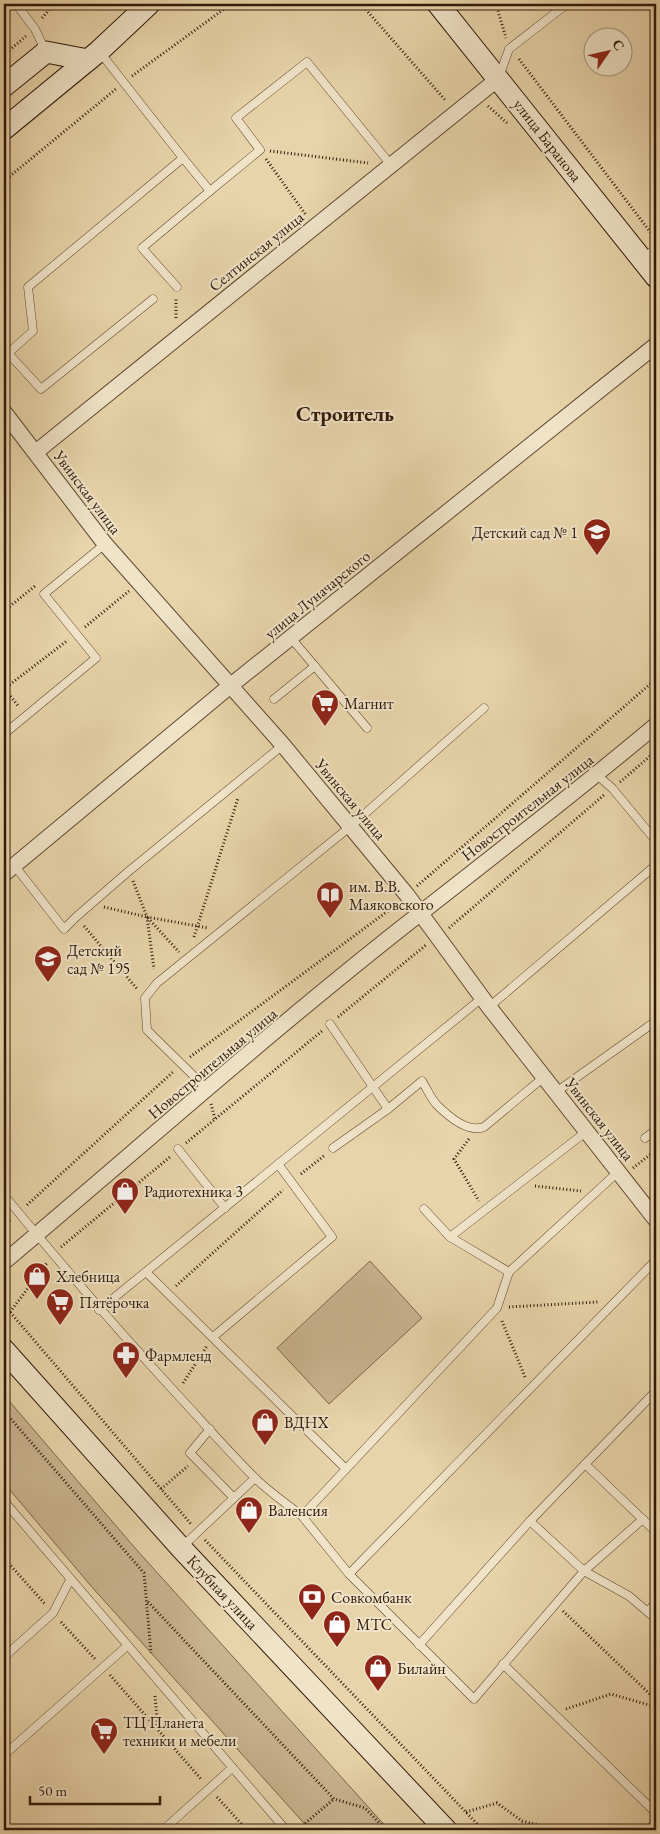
<svg xmlns="http://www.w3.org/2000/svg" width="660" height="1834" font-family="'EB Garamond',serif">
  <rect width="100%" height="100%" fill="#e8d4aa"/>
  <filter id="stains"><feTurbulence type="fractalNoise" baseFrequency=".004" numOctaves="4"/><feColorMatrix values="0 0 0 0 .2 0 0 0 0 .09 0 0 0 0 .02 0 0 0 .5 -.17"/></filter>
  <radialGradient id="worn" r=".72"><stop offset=".6" stop-color="#630" stop-opacity="0"/><stop offset="1" stop-color="#630" stop-opacity=".3"/></radialGradient>
  <g fill="#c9b48f" stroke="#7c664c">
    <polygon points="370,1261 422,1318 329,1404 277,1348"/>
    <polygon points="4,1395 135,1548 389,1830 310,1830 91,1586 4,1483"/>
  </g>
  <g fill="none" stroke-linecap="round" stroke-linejoin="round">
    <g stroke="#5e4831" stroke-width="9">
      <g id="lane">
        <polyline points="16,4 35,29 45,50"/>
        <polyline points="99,51 183,158"/>
        <polyline points="499,77 509,49 567,4"/>
        <polyline points="644,258 656,248"/>
        <polyline points="177,287 142,248 210,191"/>
        <polyline points="8,353 41,389 153,299"/>
        <polyline points="4,357 33,331 28,287 183,158 210,191 260,150 236,118 307,62 391,165"/>
        <polyline points="291,638 367,728"/>
        <polyline points="274,699 315,666"/>
        <polyline points="4,734 96,658 44,594 105,544"/>
        <polyline points="597,775 612,788 656,841"/>
        <polyline points="14,865 64,929 76,917 129,871 283,745"/>
        <polyline points="489,1007 656,865"/>
        <path d="M 330,1024 L 388,1109 L 422,1081 C 427,1089 431,1099 437,1105 C 449,1117 468,1133 484,1127 L 544,1077"/>
        <polyline points="207,1089 147,1030 145,998 157,983 351,826 484,708"/>
        <polyline points="556,1092 656,1021"/>
        <polyline points="645,1138 656,1130"/>
        <polyline points="333,1148 388,1109"/>
        <polyline points="178,1149 225,1208"/>
        <path d="M 4,1195 C 59,1262 116,1328 175,1392 C 201,1420 227,1450 255,1478 C 269,1492 286,1503 302,1516 L 497,1308 L 509,1272 L 619,1171"/>
        <polyline points="424,1209 450,1237"/>
        <polyline points="146,1272 346,1469"/>
        <polyline points="509,1272 450,1237 587,1131"/>
        <polyline points="99,1310 482,998"/>
        <polyline points="213,1337 332,1237 278,1164"/>
        <polyline points="210,1429 190,1453 234,1498"/>
        <polyline points="585,1464 656,1532"/>
        <polyline points="4,1501 286,1830"/>
        <polyline points="302,1516 349,1574 474,1699 584,1571 530,1521"/>
        <polyline points="643,1519 584,1571 629,1596 656,1619"/>
        <polyline points="183,1546 255,1478"/>
        <polyline points="349,1574 656,1260"/>
        <polyline points="648,1611 656,1603"/>
        <polyline points="419,1645 530,1521 656,1391"/>
        <polyline points="4,1657 53,1613 70,1580"/>
        <polyline points="503,1664 656,1813"/>
        <polyline points="4,1755 127,1646"/>
        <polyline points="163,1830 232,1768"/>
        <polyline points="648,1830 656,1822"/>
      </g>
    </g>
    <g stroke="#5e4831" stroke-width="17">
      <g id="street">
        <polyline points="4,412 105,544 283,745 407,895 489,1007 656,1220"/>
        <polyline points="36,452 499,78"/>
        <polyline points="4,874 230,686 656,345"/>
        <path d="M 4,1262 C 137,1150 267,1034 404,926 C 488,860 574,794 656,725"/>
      </g>
    </g>
    <g stroke="#301909" stroke-width="23">
      <g id="secondary">
        <polyline points="438,4 656,277"/>
        <polyline points="4,86 46,52 88,60"/>
        <polyline points="4,129 99,51 149,4"/>
        <polyline points="4,1350 181,1548 446,1830"/>
      </g>
    </g>
    <g stroke="#301909" stroke-width="3" stroke-dasharray="1 2.5" stroke-linecap="butt">
      <polyline points="361,4 446,101"/>
      <polyline points="496,4 506,38"/>
      <polyline points="42,18 54,4"/>
      <polyline points="4,55 26,36"/>
      <polyline points="519,59 654,237"/>
      <polyline points="132,76 231,4"/>
      <polyline points="488,106 507,123"/>
      <polyline points="270,151 368,163"/>
      <polyline points="266,159 306,215"/>
      <polyline points="4,181 116,89"/>
      <polyline points="176,318 176,297"/>
      <polyline points="4,611 35,586"/>
      <polyline points="85,627 129,591"/>
      <polyline points="4,688 19,707"/>
      <polyline points="4,689 68,640"/>
      <polyline points="620,782 656,751"/>
      <polyline points="133,881 147,917 154,969"/>
      <polyline points="417,886 656,679"/>
      <polyline points="104,907 147,917 179,952"/>
      <polyline points="147,917 208,928"/>
      <polyline points="84,926 138,990"/>
      <polyline points="449,928 604,795"/>
      <polyline points="194,937 238,798"/>
      <polyline points="338,1017 426,945"/>
      <polyline points="190,1057 396,905"/>
      <polyline points="211,1104 215,1119"/>
      <polyline points="469,1139 454,1159 479,1201"/>
      <polyline points="186,1143 322,1031"/>
      <polyline points="633,1168 656,1150"/>
      <polyline points="301,1174 325,1155"/>
      <polyline points="535,1186 581,1191"/>
      <polyline points="27,1205 174,1071"/>
      <polyline points="4,1225 11,1219"/>
      <polyline points="61,1247 170,1157"/>
      <polyline points="176,1286 283,1190"/>
      <polyline points="509,1307 598,1302"/>
      <polyline points="10,1312 47,1263"/>
      <polyline points="4,1320 10,1312 191,1524"/>
      <polyline points="502,1321 525,1377"/>
      <polyline points="183,1383 207,1346"/>
      <polyline points="4,1411 144,1573 151,1653"/>
      <polyline points="161,1489 188,1466"/>
      <polyline points="205,1540 483,1830"/>
      <polyline points="4,1558 45,1604"/>
      <polyline points="148,1602 334,1799 365,1808 386,1830"/>
      <polyline points="563,1611 656,1700"/>
      <polyline points="61,1622 95,1659"/>
      <polyline points="110,1675 201,1779"/>
      <polyline points="155,1696 158,1729"/>
      <polyline points="566,1709 611,1694 656,1707"/>
      <polyline points="217,1797 247,1830"/>
      <polyline points="466,1812 497,1803 522,1821 560,1830"/>
      <polyline points="297,1830 334,1799"/>
    </g>
    <use href="#lane" stroke="#f0e3c8" stroke-width="8"/>
    <use href="#street" stroke="#f0e3c8" stroke-width="15"/>
    <use href="#secondary" stroke="#f0e3c8" stroke-width="21"/>
  </g>
  <defs>
    <g id="school-pin" transform="scale(1.4375)"><path d="M0 17L-7.5 6A9.5 9.5 0 1 1 7.5 6Z" fill="#8f2418" stroke="#f0e3c8"/><path d="M0-5L7-2L0 1L-7-2ZM-4 1L0 2.5L4 1V4Q0 6-4 4Z" fill="#fff"/></g>
    <g id="supermarket-pin" transform="scale(1.4375)"><path d="M0 17L-7.5 6A9.5 9.5 0 1 1 7.5 6Z" fill="#8f2418" stroke="#f0e3c8"/><path d="M-6-5.5h2.5l.6 2H6L4.5 2H-2.5L-4.4-4H-6ZM-1.5 3.2a1.3 1.3 0 1 0 .1 0ZM3 3.2a1.3 1.3 0 1 0 .1 0Z" fill="#fff"/></g>
    <g id="library-pin" transform="scale(1.4375)"><path d="M0 17L-7.5 6A9.5 9.5 0 1 1 7.5 6Z" fill="#8f2418" stroke="#f0e3c8"/><path d="M-6-4Q-3-5.5-.7-3.5V5Q-3 3-6 4ZM6-4Q3-5.5 .7-3.5V5Q3 3 6 4Z" fill="#fff"/></g>
    <g id="shop-pin" transform="scale(1.4375)"><path d="M0 17L-7.5 6A9.5 9.5 0 1 1 7.5 6Z" fill="#8f2418" stroke="#f0e3c8"/><path d="M-5-2.5h2.3a2.7 3.5 0 0 1 5.4 0H5L5.5 6h-11ZM-1.5-2.5h3a1.5 2.3 0 0 0-3 0Z" fill="#fff"/></g>
    <g id="pharmacy-pin" transform="scale(1.4375)"><path d="M0 17L-7.5 6A9.5 9.5 0 1 1 7.5 6Z" fill="#8f2418" stroke="#f0e3c8"/><path d="M-2-6h4v4h4v4h-4v4h-4v-4h-4v-4h4Z" fill="#fff"/></g>
    <g id="bank-pin" transform="scale(1.4375)"><path d="M0 17L-7.5 6A9.5 9.5 0 1 1 7.5 6Z" fill="#8f2418" stroke="#f0e3c8"/><path d="M-6-4H6V4H-6ZM0-2.3a2.3 2.3 0 1 0 0 4.6a2.3 2.3 0 1 0 0-4.6Z" fill="#fff"/></g>
  </defs>
  <g fill-rule="evenodd">
    <use href="#school-pin" x="597" y="532"/>
    <use href="#supermarket-pin" x="325" y="703"/>
    <use href="#library-pin" x="330" y="895"/>
    <use href="#school-pin" x="48" y="959"/>
    <use href="#shop-pin" x="125" y="1191"/>
    <use href="#shop-pin" x="37" y="1276"/>
    <use href="#supermarket-pin" x="60" y="1302"/>
    <use href="#pharmacy-pin" x="126" y="1355"/>
    <use href="#shop-pin" x="265" y="1422"/>
    <use href="#shop-pin" x="249" y="1510"/>
    <use href="#bank-pin" x="312" y="1597"/>
    <use href="#shop-pin" x="337" y="1624"/>
    <use href="#shop-pin" x="378" y="1668"/>
    <use href="#supermarket-pin" x="104" y="1731"/>
  </g>
  <g text-anchor="middle" stroke-width="4" stroke-linejoin="round" paint-order="stroke">
    <g font-size="16" fill="#301909" stroke="#f0e3c8">
      <text transform="translate(548 140) rotate(52)" y="6">улица Баранова</text>
      <text transform="translate(256 251) rotate(-39)" y="6">Селтинская улица</text>
      <text transform="translate(88 492) rotate(53)" y="6">Увинская улица</text>
      <text transform="translate(317 594) rotate(-39)" y="6">улица Луначарского</text>
      <text transform="translate(351 799) rotate(50)" y="6">Увинская улица</text>
      <text transform="translate(527 807) rotate(-38)" y="6">Новостроительная улица</text>
      <text transform="translate(212 1063) rotate(-40)" y="6">Новостроительная улица</text>
      <text transform="translate(600 1119) rotate(52)" y="6">Увинская улица</text>
      <text transform="translate(223 1592) rotate(47)" y="6">Клубная улица</text>
    </g>
    <g font-size="16" fill="#301909" stroke="#f0e3c8" text-anchor="start">
      <text x="578" y="538" text-anchor="end">Детский сад № 1</text>
      <text x="344" y="709">Магнит</text>
      <text x="349" y="892">им. В.В.<tspan x="349" dy="18">Маяковского</tspan></text>
      <text x="67" y="956">Детский<tspan x="67" dy="18">сад № 195</tspan></text>
      <text x="144" y="1197">Радиотехника 3</text>
      <text x="56" y="1282">Хлебница</text>
      <text x="79" y="1308">Пятёрочка</text>
      <text x="145" y="1361">Фармленд</text>
      <text x="284" y="1428">ВДНХ</text>
      <text x="268" y="1516">Валенсия</text>
      <text x="331" y="1603">Совкомбанк</text>
      <text x="356" y="1630">МТС</text>
      <text x="397" y="1674">Билайн</text>
      <text x="123" y="1728">ТЦ Планета<tspan x="123" dy="18">техники и мебели</tspan></text>
    </g>
    <g font-size="21" font-weight="bold" fill="#301909" stroke="#f0e3c8">
      <text x="345" y="421">Строитель</text>
    </g>
  </g>
  <rect width="660" height="1834" fill="none" stroke="#e8d4aa" stroke-width="20"/>
  <rect x="5" y="5" width="650" height="1824" fill="none" stroke="#301909" stroke-width="2.5"/>
  <rect x="10" y="10" width="640" height="1814" fill="none" stroke="#301909"/>
  <g transform="translate(608 52) rotate(56)"><circle r="24" fill="#f0e3c8" stroke="#a3927c"/>
  <path d="M0-4L9 19L0 12L-9 19Z" fill="#8f2418"/>
  <text y="-8" font-size="14" font-weight="bold" text-anchor="middle" fill="#301909">С</text>
  </g>
  <path d="M30 1796v8h130v-8" fill="none" stroke="#301909" stroke-width="2.5"/>
  <text x="38" y="1796" font-size="15" fill="#301909" stroke="#f0e3c8" stroke-width="4" paint-order="stroke">50 m</text>
  <rect width="100%" height="100%" filter="url(#stains)"/>
  <rect width="100%" height="100%" fill="url(#worn)"/>
</svg>
